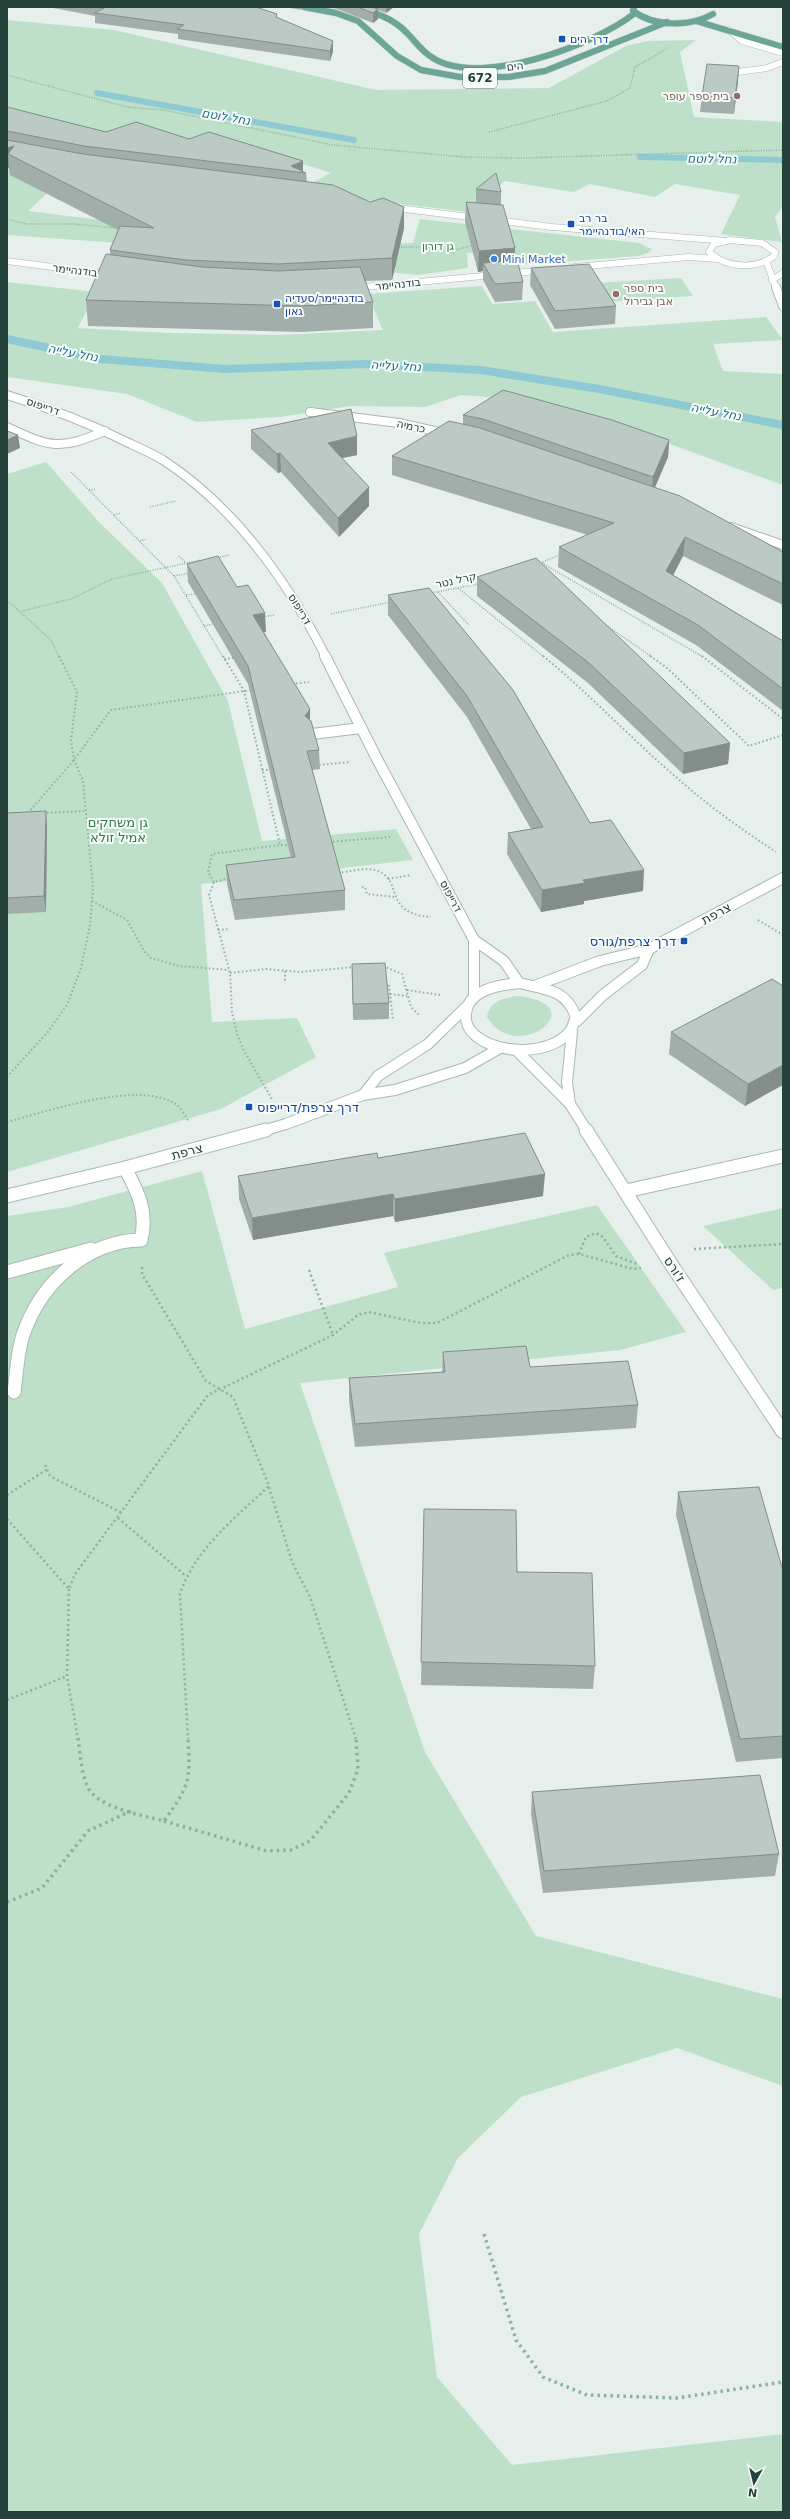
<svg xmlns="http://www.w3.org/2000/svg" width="790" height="2519" font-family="'DejaVu Sans',Heebo,sans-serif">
  <rect width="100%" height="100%" fill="#e6efeb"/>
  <g fill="#bfe0c8">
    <polygon points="7,20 114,30 376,90 549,88 626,46 647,41 696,40 680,52 694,117 783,122 783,206 775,217 782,242 721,234 740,195 675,184 655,197 590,184 574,192 505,181 471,212 294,192 331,173 278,156 7,126"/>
    <polygon points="7,165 68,174 28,211 189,231 381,244 413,243 420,219 639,243 652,249 648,253 639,256 517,265 513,252 467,253 468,268 418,275 205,254 174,247 7,235"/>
    <polygon points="681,278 693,296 607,302 596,283"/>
    <polygon points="7,282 96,292 78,328 169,333 278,335 383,330 367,294 482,286 492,304 535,301 553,332 766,317 783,340 713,344 723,371 783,374 783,485 642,434 501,398 461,395 425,407 350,406 280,417 197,422 127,394 7,377"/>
    <polygon points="46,462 99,522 162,583 228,701 262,841 396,829 413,860 201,884 212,1022 297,1018 316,1057 221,1109 7,1172 7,474"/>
    <path d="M 516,996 C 598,1003 516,1067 487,1017 C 490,1001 502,999 516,996 Z"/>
    <polygon points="202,1171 245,1329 398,1287 384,1253 597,1205 686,1332 620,1350 300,1383 425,1752 536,1936 783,1999 783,2086 677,2048 521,2097 458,2158 419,2234 437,2377 512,2465 783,2434 783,2512 7,2512 7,1216 68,1207"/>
    <polygon points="783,1208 783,1288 773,1290 703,1226"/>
  </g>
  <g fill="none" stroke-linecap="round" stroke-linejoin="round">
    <g stroke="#8ec9d4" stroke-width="6">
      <polyline points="97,93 354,140"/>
      <polyline points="640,157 783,160"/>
    </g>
    <polyline stroke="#8ec9d4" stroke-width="8" points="7,339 100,359 225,369 366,364 481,370 599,389 783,425"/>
    <g stroke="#a8b8b2" stroke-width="7">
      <g id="lane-far3">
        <polyline points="729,30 742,41 783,53"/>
        <polyline points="723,74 767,68 783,62"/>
        <polyline points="772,280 783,273"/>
      </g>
    </g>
    <g stroke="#a8b8b2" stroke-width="10">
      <path id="lane-far2" d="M 7,427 C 52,448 59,450 105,431"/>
    </g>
    <g stroke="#a8b8b2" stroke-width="12">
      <polyline id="lane-far1" points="312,734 361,728"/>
    </g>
    <g stroke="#a8b8b2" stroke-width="15">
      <g id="lane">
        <polyline points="626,1191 783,1156"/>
        <polyline points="7,1272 91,1249"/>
        <path d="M 14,1392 C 17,1372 17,1351 24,1332 C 42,1282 87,1241 141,1240 C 148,1212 138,1192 125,1168"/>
      </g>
    </g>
    <g stroke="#a8b8b2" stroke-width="7">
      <g id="street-far3">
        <polyline points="388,207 552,227 727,241"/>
        <path d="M 730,240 L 762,243 L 775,252 L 774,256 C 755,270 726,268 709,252 L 714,244 Z"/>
        <polyline points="7,261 113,275"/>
        <polyline points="766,261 776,288"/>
        <polyline points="575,267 689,257 717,259"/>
        <polyline points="353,288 547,270"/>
      </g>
    </g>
    <g stroke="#a8b8b2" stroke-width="10">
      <g id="street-far2">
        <polyline points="776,287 783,306"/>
        <polyline points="352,288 364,287"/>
        <path d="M 7,395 C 50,408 91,424 131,444 C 142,449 153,454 163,460 C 235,507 288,582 326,657"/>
        <polyline points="310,412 399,423 448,434"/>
        <polyline points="731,527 783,545"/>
      </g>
    </g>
    <g stroke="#a8b8b2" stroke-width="12">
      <g id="street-far1">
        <polyline points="325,656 377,759 474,940 474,997"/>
        <polyline points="474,940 504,961 519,983"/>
        <polyline points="516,1050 570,1104 587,1131"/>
        <polyline points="570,1104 567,1082 572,1032"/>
      </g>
    </g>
    <g stroke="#a8b8b2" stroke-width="15">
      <polyline id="street" points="586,1130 671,1264 783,1432"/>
    </g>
    <g stroke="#a4bbb3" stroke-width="12">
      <g id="secondary-far1">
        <path d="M 519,983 C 545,989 566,989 576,1017 C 574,1021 573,1027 570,1031 C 551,1056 497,1055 475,1035 C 469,1030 465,1022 466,1014 C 468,989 500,985 519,983 Z"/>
        <polyline points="537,985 600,961 649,949 783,878"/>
        <polyline points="577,1021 603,995 642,965 649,949"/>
        <polyline points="363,1095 378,1076 428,1044 466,1007"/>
        <polyline points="262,1131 286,1124 363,1095 395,1090 465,1068 500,1048"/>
      </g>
    </g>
    <g stroke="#a4bbb3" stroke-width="15">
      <polyline id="secondary" points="7,1196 125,1168 266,1130"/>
    </g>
    <g stroke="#c2cac8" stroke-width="7">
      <g id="primary">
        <polyline points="304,7 336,13 358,21 397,56 421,70 460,77 508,77 545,71 667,22"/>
        <path d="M 353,7 C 373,12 392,17 407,33 C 415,41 422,52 433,58 C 480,88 595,45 635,13"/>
        <path d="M 634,7 L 633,11 C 654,27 691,27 713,14"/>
        <polyline points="696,21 783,47"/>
      </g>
    </g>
    <g stroke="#86b3a5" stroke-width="1.5" stroke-dasharray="1 1.5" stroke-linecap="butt">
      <polyline points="7,75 127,107 164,110 333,145 464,157 523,158 783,150"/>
      <polyline points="489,132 607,101 630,88 635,67 668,48"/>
      <polyline points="7,219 26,224 73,224 116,228"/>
      <polyline points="396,247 430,247 454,253"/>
      <polyline points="451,251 475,245"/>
      <polyline points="71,472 174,576 223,657"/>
      <polyline points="89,490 96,489"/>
      <polyline points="150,507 176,501"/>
      <polyline points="114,515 121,513"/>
      <polyline points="140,541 147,539"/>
      <polyline points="179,556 186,563"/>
      <polyline points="215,558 230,555"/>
      <polyline points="542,563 703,657"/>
      <polyline points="538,564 562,554"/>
      <polyline points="174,576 190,573"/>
      <polyline points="458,588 544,657"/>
      <polyline points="438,592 469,625"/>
      <polyline points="431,593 479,584"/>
      <polyline points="186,595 195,594"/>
      <polyline points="7,600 51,640 59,657"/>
      <polyline points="22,611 71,599 112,579 201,560"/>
      <polyline points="331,614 391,602"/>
      <polyline points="263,617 274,615"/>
      <polyline points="606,625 652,657"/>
      <polyline points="204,626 213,624"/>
    </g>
    <g stroke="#86b3a5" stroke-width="2" stroke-dasharray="1.5 2.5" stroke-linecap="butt">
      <polyline points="223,656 244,691 280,845 290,845"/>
      <path d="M 543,656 C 590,694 630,738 676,777 C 707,805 741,829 776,852"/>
      <polyline points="650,656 666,667 749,746 783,735"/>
      <polyline points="702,656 783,719"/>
      <polyline points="224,659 233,658"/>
      <polyline points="292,684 309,682"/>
      <polyline points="319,765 350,762"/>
      <polyline points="262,770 269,770"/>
      <polyline points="28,813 74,760 111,710 252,690"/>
      <polyline points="43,813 84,811"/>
      <polyline points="329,842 390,837"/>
      <path d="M 338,873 C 349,872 363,867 375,870 C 406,879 380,913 431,917"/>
      <polyline points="229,878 214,882 209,895 230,973 232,1012 237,1034 243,1049 273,1101"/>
      <polyline points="388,879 411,875"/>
      <polyline points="214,882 208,872 212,854 280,845"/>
      <polyline points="362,887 365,887 367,894 396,897"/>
      <polyline points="92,901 127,920 144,951 151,958 179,966 229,970"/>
      <polyline points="758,920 783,935"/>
      <polyline points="218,930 230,929"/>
      <polyline points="383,966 402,974 411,1007 420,1016"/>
      <polyline points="285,971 285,982"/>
      <polyline points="230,973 266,969 300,972 354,967"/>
      <polyline points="386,984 389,984 393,1021"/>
      <polyline points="407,990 440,995"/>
      <polyline points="390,994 407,996"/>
      <polyline points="7,1077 47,1033 67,1005 81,968 90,925 93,888 83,781 74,760 71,740 77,692 59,656"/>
      <path d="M 7,1122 C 47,1111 136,1081 174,1103 C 181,1107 185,1116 189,1122"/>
    </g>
    <g stroke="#86b3a5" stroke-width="2.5" stroke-dasharray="2 3" stroke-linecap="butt">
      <polyline points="694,1249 783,1244"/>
      <polyline points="579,1254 586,1237 596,1233 603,1237 616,1256 637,1264"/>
      <path d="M 142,1267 L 142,1274 L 206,1381 L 233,1397 L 269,1486 C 235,1518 195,1549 180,1594 L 188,1739"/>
      <polyline points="309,1270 333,1335"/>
      <polyline points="45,1465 50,1476 122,1513"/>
      <polyline points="269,1487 292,1562 310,1597 356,1739"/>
      <polyline points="7,1495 46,1470"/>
      <polyline points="118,1518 186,1576"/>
      <polyline points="7,1519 69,1589 75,1574 208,1395 333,1335 358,1315 369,1312 421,1323 437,1323 569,1255 579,1254 633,1269 641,1268"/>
      <polyline points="69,1589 67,1676 78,1739"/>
      <polyline points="7,1700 67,1676"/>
    </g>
    <g stroke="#86b3a5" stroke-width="3.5" stroke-dasharray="2.5 4" stroke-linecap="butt">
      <path d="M 78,1738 C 80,1753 81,1769 86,1783 C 93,1808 143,1815 164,1821 C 189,1786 191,1781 188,1738"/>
      <polyline points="164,1821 267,1851 291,1850 310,1841 349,1793 358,1769 356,1738"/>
      <polyline points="7,1902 42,1888 88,1831 131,1811"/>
      <polyline points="484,2234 516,2340 543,2377 587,2395 677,2398 783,2382"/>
    </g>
    <use href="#lane-far3" stroke="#fff" stroke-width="6"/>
    <use href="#lane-far2" stroke="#fff" stroke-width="8"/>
    <use href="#lane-far1" stroke="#fff" stroke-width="10"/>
    <use href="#lane" stroke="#fff" stroke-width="13"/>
    <use href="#street-far3" stroke="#fff" stroke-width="6"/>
    <use href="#street-far2" stroke="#fff" stroke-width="8"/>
    <use href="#street-far1" stroke="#fff" stroke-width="10"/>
    <use href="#street" stroke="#fff" stroke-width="13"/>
    <use href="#secondary-far1" stroke="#fff" stroke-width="10"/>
    <use href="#secondary" stroke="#fff" stroke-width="13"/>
    <use href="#primary" stroke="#6aa596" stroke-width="6"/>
  </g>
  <g fill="#a1aea9">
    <polygon points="48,7 256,7 277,14 277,17 333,51 330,61 178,39 178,34 95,23 95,16"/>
    <polygon points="285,7 301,7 301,10"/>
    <polygon points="328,7 394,7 386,13 378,10 378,19 373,23 337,9"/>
    <polygon points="738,81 734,114 700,112 702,96"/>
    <polygon points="7,107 106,132 189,139 303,172 306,173 307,182 370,202 404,207 404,228 392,280 365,281 373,302 373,328 301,332 88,326 86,300 110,255 110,250 118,230 10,175 9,168 7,168"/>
    <polygon points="476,189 501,192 501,205 515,248 514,260 523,282 522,300 495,302 483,280 483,271 478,272 465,222 466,202 476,203"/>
    <polygon points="531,268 616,306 615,324 555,329 530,285"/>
    <polygon points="463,415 669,440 668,457 655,487 783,552 783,605 683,556 673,575 783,641 783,711 696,645 558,567 559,547 588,535 392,475 392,456 463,424"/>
    <polygon points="251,430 357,455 342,458 369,487 369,506 339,537 281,472 278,473 251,449"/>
    <polygon points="187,564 237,587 266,632 264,632 310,720 319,750 320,769 312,770 345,890 345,910 235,920 227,884 226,865 291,858 248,684 188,582"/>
    <polygon points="477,577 730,743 728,764 683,774 588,683 477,596"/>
    <polygon points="388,595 590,823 643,891 584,901 584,904 541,912 507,854 508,833 531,829 467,717 388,615"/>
    <polygon points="7,813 47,826 46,912 7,914"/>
    <polygon points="352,964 389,1003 389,1019 353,1020"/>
    <polygon points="783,986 745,1106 669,1054 671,1032"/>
    <polygon points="378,1158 543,1196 395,1222 393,1216 253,1240 239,1199 238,1176"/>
    <polygon points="443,1352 530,1367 638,1405 636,1428 355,1447 349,1401 349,1378 442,1373"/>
    <polygon points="678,1492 783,1571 783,1758 736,1762 676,1515"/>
    <polygon points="424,1509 517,1572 595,1666 593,1689 421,1685"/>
    <polygon points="532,1792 779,1854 775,1876 543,1893 531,1814"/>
  </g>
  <g fill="#838d89">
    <polygon points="386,7 394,7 386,13"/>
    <polygon points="378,9 378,19 373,23 373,13"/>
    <polygon points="333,41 333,51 330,61 330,51"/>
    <polygon points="739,66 738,81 734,114 735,98"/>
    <polygon points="7,142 14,146 8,154 9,168 7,168"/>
    <polygon points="303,161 303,173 291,166"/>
    <polygon points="404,207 404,228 392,280 392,258"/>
    <polygon points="515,248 514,268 483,263 483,271 478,272 479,251"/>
    <polygon points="18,435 20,448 7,454 7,440"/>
    <polygon points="357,436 357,455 328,461 328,443"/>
    <polygon points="669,440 668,457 652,494 653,477"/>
    <polygon points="280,453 281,472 278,473 277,454"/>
    <polygon points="369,487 369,506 339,537 338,518"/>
    <polygon points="685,537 683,556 665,591 666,571"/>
    <polygon points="265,613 266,632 254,633 253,615"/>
    <polygon points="310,709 310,728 305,716"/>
    <polygon points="730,743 728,764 683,774 684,753"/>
    <polygon points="46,811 47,826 46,912 44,896"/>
    <polygon points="644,870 643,891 584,901 584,904 541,912 542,890 583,880"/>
    <polygon points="783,1065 783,1085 745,1106 748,1084"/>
    <polygon points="545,1174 543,1196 395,1222 395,1199"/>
    <polygon points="393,1194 393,1216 253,1240 252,1218"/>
  </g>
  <g fill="#bbcac4" stroke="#838d89">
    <polygon points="99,7 256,7 277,14 276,17 333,41 330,51 177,29 184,25 95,13 104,8"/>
    <polygon points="358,7 371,7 378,9 373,13"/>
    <polygon points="707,64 739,66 735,98 702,96"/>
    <polygon points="7,107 106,132 136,122 189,139 209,132 303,161 291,166 306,173 84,146 7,131"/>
    <polygon points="7,140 83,154 333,185 370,202 383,198 404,207 392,258 278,264 186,260 110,250 120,226 154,228 8,154 14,146 7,148"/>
    <polygon points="496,173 501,192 476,189"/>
    <polygon points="466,202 503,205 515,248 479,251"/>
    <polygon points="106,254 202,267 278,271 360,267 373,302 301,306 86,300"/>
    <polygon points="517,260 523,282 495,284 483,263"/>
    <polygon points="589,264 616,306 555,311 531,268"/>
    <polygon points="503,390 612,420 669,440 653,477 483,419 463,415"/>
    <polygon points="351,409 357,436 328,443 369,487 338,518 280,453 277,454 251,430"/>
    <polygon points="449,421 480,428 680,496 783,552 783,584 685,537 666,571 783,641 783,689 698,625 559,547 614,523 392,456"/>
    <polygon points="7,431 18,435 7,440"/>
    <polygon points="218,556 237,587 248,585 265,613 253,615 310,709 305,716 311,721 319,750 307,751 345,890 234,900 226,865 295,857 248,666 187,564"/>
    <polygon points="536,558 730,743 684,753 589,663 477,577"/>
    <polygon points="429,588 513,690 590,823 611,820 644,870 583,880 585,883 542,890 508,833 543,827 467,696 388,595"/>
    <polygon points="46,811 44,896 7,898 7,813"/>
    <polygon points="385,963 389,1003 353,1004 352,964"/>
    <polygon points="772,979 783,986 783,1065 748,1084 671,1032"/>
    <polygon points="525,1133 545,1174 395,1199 393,1194 252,1218 238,1176 377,1153 378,1158"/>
    <polygon points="526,1346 530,1367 628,1361 638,1405 355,1424 349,1378 445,1372 443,1352"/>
    <polygon points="759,1487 783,1571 783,1736 740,1739 678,1492"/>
    <polygon points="424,1509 516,1510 517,1572 592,1573 595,1666 421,1662"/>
    <polygon points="760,1775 779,1854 544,1871 532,1792"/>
  </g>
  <g fill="#1a4fb4" stroke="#f7fbf9" stroke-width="1.5">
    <rect x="558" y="35" width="8" height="8" rx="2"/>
    <rect x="567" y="220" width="8" height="8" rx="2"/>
    <rect x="273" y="300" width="8" height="8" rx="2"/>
    <rect x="680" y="937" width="8" height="8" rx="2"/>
    <rect x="245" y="1103" width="8" height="8" rx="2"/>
  </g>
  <g fill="#8d6e63" stroke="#f7fbf9" stroke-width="1.5">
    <circle cx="737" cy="96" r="4"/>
    <circle cx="616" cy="294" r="4"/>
  </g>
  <circle fill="#3f7fe0" stroke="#f7fbf9" stroke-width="1.5" cx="494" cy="259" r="4"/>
  <g text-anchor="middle" stroke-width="4" stroke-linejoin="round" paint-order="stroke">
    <g font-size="11" fill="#164399" stroke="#f7fbf9" text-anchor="start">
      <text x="570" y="43">דרך הים</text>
      <text x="579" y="222">בר רב<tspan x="579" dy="13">האי/בודנהיימר</tspan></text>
      <text x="285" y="302">בודנהיימר/סעדיה<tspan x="285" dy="13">גאון</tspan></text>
    </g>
    <g font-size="11" fill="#24423a" stroke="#f7fbf9">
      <text transform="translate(515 66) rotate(-6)" y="4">הים</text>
      <text transform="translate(75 270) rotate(7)" y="4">בודנהיימר</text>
      <text transform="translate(398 284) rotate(-6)" y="4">בודנהיימר</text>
      <text transform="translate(43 406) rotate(19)" y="4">דרייפוס</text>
      <text transform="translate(411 426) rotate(12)" y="4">כרמיה</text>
      <text transform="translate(456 580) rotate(-12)" y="4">קרל נטר</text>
      <text transform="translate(300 609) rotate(59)" y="4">דרייפוס</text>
      <text transform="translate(451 896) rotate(62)" y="4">דרייפוס</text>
    </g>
    <g font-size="11" fill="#785e54" stroke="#f7fbf9" text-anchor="end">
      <text x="729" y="100">בית ספר עופר</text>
      <text x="624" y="292" text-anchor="start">בית ספר<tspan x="624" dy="13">אבן גבירול</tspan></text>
    </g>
    <g font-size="11" fill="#2d7a4b" stroke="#f7fbf9">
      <text x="438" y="250">גן דורון</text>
    </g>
    <g font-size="11" fill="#366cbe" stroke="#f7fbf9" text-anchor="start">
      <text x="502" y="263">Mini Market</text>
    </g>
    <rect fill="#f7fbf9" stroke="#637a73" stroke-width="1" x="463" y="68" width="34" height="20" rx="3"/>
    <g font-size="12" font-weight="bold" fill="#24423a">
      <text x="480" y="82">672</text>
    </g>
    <g font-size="12" font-style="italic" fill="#1c6f80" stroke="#f7fbf9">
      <text transform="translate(226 117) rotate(10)" y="4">נחל לוטם</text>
      <text transform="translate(712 159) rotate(1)" y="4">נחל לוטם</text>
      <text transform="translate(73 353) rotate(11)" y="4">נחל עלייה</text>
      <text transform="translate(396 366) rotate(3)" y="4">נחל עלייה</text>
      <text transform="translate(716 412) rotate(11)" y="4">נחל עלייה</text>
    </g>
    <g font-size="13" fill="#2d7a4b" stroke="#f7fbf9">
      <text x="118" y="827">גן משחקים<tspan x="118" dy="15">אמיל זולא</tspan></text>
    </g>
    <g font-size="13" fill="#24423a" stroke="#f7fbf9">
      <text transform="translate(716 913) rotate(-29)" y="5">צרפת</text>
      <text transform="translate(187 1151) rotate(-15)" y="5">צרפת</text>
      <text transform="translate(675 1269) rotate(57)" y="5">ז'ורס</text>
    </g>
    <g font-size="13" fill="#164399" stroke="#f7fbf9" text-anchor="end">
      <text x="676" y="946">דרך צרפת/גורס</text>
      <text x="257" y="1112" text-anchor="start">דרך צרפת/דרייפוס</text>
    </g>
  </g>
  <rect width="790" height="2519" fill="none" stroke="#24423a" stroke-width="16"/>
  <g transform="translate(754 2483) rotate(188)" stroke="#f7fbf9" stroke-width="3" paint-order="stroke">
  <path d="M0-3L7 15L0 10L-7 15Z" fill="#24423a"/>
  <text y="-6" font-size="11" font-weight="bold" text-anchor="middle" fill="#24423a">N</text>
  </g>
</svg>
